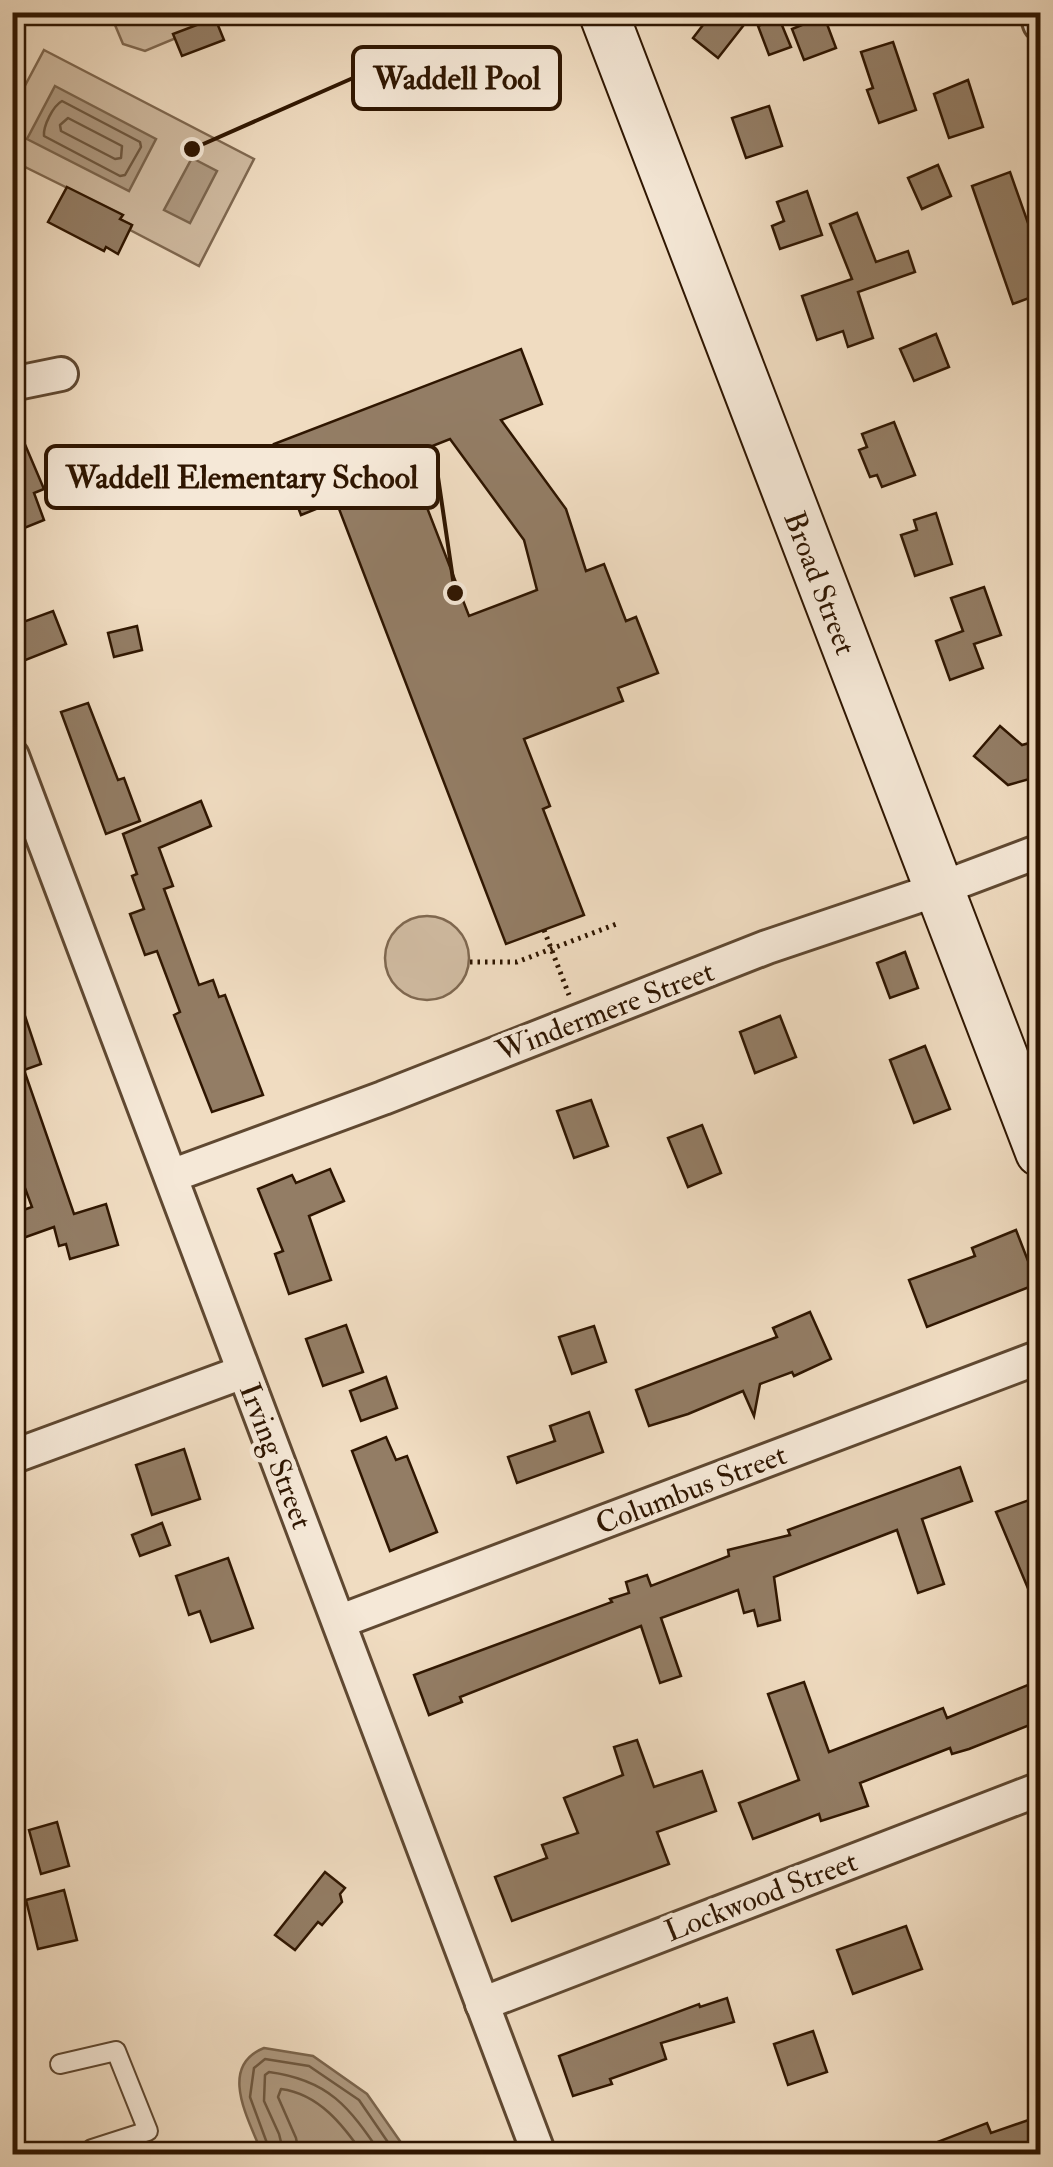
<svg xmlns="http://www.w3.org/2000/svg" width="1053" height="2167" font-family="'IM FELL Double Pica',serif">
  <rect width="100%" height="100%" fill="#f0dcc1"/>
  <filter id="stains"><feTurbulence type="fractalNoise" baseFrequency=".002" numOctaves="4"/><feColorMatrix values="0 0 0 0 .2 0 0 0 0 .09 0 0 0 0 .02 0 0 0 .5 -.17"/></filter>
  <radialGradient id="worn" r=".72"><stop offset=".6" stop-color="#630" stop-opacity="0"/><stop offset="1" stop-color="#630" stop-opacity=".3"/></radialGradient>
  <g fill="#cfbaa0" stroke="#7f6850" stroke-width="2.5">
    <polygon points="110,13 236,13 145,51 123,44"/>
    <polygon points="44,50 254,159 199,266 130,230 132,225 120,219 122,215 13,161 12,110"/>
    <circle cx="427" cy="958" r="42"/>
  </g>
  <g fill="#ae9980" stroke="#7b654d" stroke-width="2.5">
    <polygon points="55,86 156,139 129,191 27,139"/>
    <polygon points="192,158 217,171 190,223 164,210"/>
    <path d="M 264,2048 L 313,2056 L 367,2094 L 409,2154 L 262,2154 C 251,2123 216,2067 264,2048 Z"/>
  </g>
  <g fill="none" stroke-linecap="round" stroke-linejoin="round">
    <g stroke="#6e5840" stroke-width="2.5">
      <path d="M 62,101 L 140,142 L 141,147 L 125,175 L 120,176 L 44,136 C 43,126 53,106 62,101 Z"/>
      <polygon points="68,118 122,146 121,158 115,159 61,131 60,125"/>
      <polyline points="271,2154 250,2097 254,2068 265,2059 309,2066 359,2100 396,2154"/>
      <path d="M 284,2154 L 279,2134 L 264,2101 L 265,2075 L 269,2072 C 329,2080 349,2107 381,2154"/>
      <path d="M 299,2154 L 296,2138 L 278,2097 L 281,2089 C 319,2094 343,2125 363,2154"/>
    </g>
  </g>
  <g fill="#937d65" stroke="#2f1601" stroke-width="2.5" fill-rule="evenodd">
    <polygon points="713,12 754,12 718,58 693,38"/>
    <polygon points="824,16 836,48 804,60 792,29"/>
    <polygon points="215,18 224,40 182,56 173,34"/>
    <polygon points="779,18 791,47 769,55 758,26"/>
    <polygon points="893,42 916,110 879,123 867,90 873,88 861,52"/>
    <polygon points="968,80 983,127 949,138 934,94"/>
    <polygon points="769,106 782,146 746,158 732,118"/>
    <polygon points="938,165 951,196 922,209 908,178"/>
    <polygon points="1010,172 1040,257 1040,294 1013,304 972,186"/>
    <polygon points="67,187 123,215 120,219 132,225 118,254 106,247 104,251 48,222"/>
    <polygon points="807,191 822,235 780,249 772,226 784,221 777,202"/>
    <polygon points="857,213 876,262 908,251 915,272 858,292 873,338 848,347 843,331 817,340 802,296 852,279 830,224"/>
    <polygon points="936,334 949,367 914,381 900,349"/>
    <path d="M 521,349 L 542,404 L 501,420 L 566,509 L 586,571 L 604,564 L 626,621 L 636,617 L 658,673 L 618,688 L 623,701 L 524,739 L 550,806 L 543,809 L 584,915 L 506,944 L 336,501 L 301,515 L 274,444 ZM 450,439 L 524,540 L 537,590 L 469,616 L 407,456 Z"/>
    <polygon points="12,414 44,489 34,493 44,520 12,533"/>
    <polygon points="894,422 915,475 882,487 877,475 870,477 859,450 867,447 862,434"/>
    <polygon points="936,513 952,564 915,576 901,535 917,530 914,520"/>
    <polygon points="984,587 1001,635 974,644 983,668 950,680 936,641 963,631 951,598"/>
    <polygon points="53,611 66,644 18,663 12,648 12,626"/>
    <polygon points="137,626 142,650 114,657 108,633"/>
    <polygon points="88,703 118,780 124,778 140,821 106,834 61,712"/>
    <polygon points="1000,726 1022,745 1040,740 1040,776 1008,785 974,756"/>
    <polygon points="201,801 211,826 159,848 173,886 164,889 199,985 213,980 219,997 225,995 263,1095 212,1112 174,1015 180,1012 157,951 145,955 130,914 144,909 132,876 137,874 123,834"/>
    <polygon points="905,952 918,988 890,998 877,963"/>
    <polygon points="17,992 41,1064 24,1070 74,1214 106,1204 118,1245 70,1259 66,1244 59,1246 54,1227 12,1242 12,1214 32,1207 12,1153 12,993"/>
    <polygon points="780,1016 796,1057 755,1073 740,1032"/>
    <polygon points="925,1046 950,1109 914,1123 890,1060"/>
    <polygon points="591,1100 608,1146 574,1158 557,1111"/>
    <polygon points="702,1125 721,1173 688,1187 668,1138"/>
    <polygon points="330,1169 344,1201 309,1216 331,1280 289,1294 275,1254 283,1251 258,1189 292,1175 296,1183"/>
    <polygon points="1016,1230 1037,1284 927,1327 909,1280 975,1256 972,1248"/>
    <polygon points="810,1312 831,1359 794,1376 792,1372 760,1384 754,1416 743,1391 688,1414 649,1426 636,1390 777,1337 773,1328"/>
    <polygon points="346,1325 363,1372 323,1386 306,1339"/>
    <polygon points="594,1326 606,1362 572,1374 559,1337"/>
    <polygon points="386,1377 397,1408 361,1421 350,1391"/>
    <polygon points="589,1412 603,1452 517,1483 508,1457 555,1441 550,1426"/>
    <polygon points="386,1437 396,1460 407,1456 437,1532 390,1551 352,1451"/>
    <polygon points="184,1449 200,1499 152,1515 136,1465"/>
    <polygon points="960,1467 972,1501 922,1519 944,1584 918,1593 897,1530 774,1577 780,1620 758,1626 754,1610 744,1613 738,1590 661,1618 681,1676 660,1683 641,1626 460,1697 462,1702 429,1715 414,1675 612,1602 610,1599 629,1593 626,1582 647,1575 651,1586 729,1556 728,1550 790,1535 788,1530"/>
    <polygon points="1029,1500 1040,1530 1040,1617 996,1512"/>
    <polygon points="162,1523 170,1545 140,1556 132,1535"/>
    <polygon points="228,1558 253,1628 211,1642 200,1611 189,1615 176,1576"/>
    <polygon points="1040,1680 1040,1721 969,1749 952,1754 950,1748 860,1783 868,1806 821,1821 819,1814 753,1839 739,1803 799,1780 768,1694 804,1682 829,1752 943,1708 947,1718"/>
    <polygon points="637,1740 654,1787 702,1771 716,1811 657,1832 669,1864 512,1921 495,1877 547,1858 542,1845 578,1833 564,1798 623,1775 614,1747"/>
    <polygon points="57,1822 69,1866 41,1874 29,1830"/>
    <polygon points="325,1872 345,1888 340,1894 342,1902 322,1925 318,1922 295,1950 275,1935"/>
    <polygon points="64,1890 77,1940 38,1949 26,1900"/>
    <polygon points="906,1926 922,1969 853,1994 837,1950"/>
    <polygon points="727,1998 734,2022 661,2043 666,2059 610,2079 612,2084 573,2096 559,2056 699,2004 700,2007"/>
    <polygon points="813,2031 827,2072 788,2085 774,2044"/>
    <polygon points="1040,2116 1040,2154 911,2154 911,2152 987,2123 991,2133"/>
  </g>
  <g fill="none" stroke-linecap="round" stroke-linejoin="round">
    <g stroke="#5f4831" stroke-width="22">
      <polyline id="lane" points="60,2064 116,2051 148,2131 92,2149"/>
    </g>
    <g stroke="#5f4831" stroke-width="38">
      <g id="street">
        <polyline points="1036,12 1040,24"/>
        <polyline points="12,384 61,374"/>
        <polyline points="12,756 539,2154"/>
        <polyline points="171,1176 383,1098 767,947 939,889 1040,851"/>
        <polyline points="12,1457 243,1372"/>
        <polyline points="341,1621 1040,1357"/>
        <polyline points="482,2004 1040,1789"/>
      </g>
    </g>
    <g stroke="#2f1601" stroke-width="52">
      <polyline id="secondary" points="603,12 1040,1152"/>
    </g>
    <g stroke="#2f1601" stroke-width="5" stroke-dasharray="2.5 5" stroke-linecap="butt">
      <polyline points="544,930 569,995"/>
      <polyline points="470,962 517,962 619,923"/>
    </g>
    <use href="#lane" stroke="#f5e8d7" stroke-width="18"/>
    <use href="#street" stroke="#f5e8d7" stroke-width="32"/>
    <use href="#secondary" stroke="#f5e8d7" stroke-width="48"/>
  </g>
  <g text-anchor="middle" stroke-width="9" stroke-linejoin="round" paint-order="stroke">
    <g font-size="30" fill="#2f1601" stroke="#f5e8d7">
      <text transform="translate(820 583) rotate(69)" y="10">Broad Street</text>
      <text transform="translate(605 1011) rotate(-21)" y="10">Windermere Street</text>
      <text transform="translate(276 1456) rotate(69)" y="10">Irving Street</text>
      <text transform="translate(691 1489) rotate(-21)" y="10">Columbus Street</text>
      <text transform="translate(761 1896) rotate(-21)" y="10">Lockwood Street</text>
    </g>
  </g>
  <path fill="none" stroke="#2f1601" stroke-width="4" d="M192 149L353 78M455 593L438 477"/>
  <g fill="#2f1601" stroke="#f5e8d7" stroke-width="4">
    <circle cx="192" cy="149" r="10"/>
    <circle cx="455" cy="593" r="10"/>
  </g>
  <g fill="#f5e8d7" stroke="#2f1601" stroke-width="4">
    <rect x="353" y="47" width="207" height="62" rx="10"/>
    <rect x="46" y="446" width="392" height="62" rx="10"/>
  </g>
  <g font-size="32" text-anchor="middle" font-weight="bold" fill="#2f1601">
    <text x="457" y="89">Waddell Pool</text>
    <text x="242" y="488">Waddell Elementary School</text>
  </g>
  <rect width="1053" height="2167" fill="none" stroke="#f0dcc1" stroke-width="50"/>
  <rect x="15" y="15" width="1023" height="2137" fill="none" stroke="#2f1601" stroke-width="5"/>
  <rect x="25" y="25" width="1003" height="2117" fill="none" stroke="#2f1601" stroke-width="2.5"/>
  <rect width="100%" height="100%" filter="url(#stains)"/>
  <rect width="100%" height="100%" fill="url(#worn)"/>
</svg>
